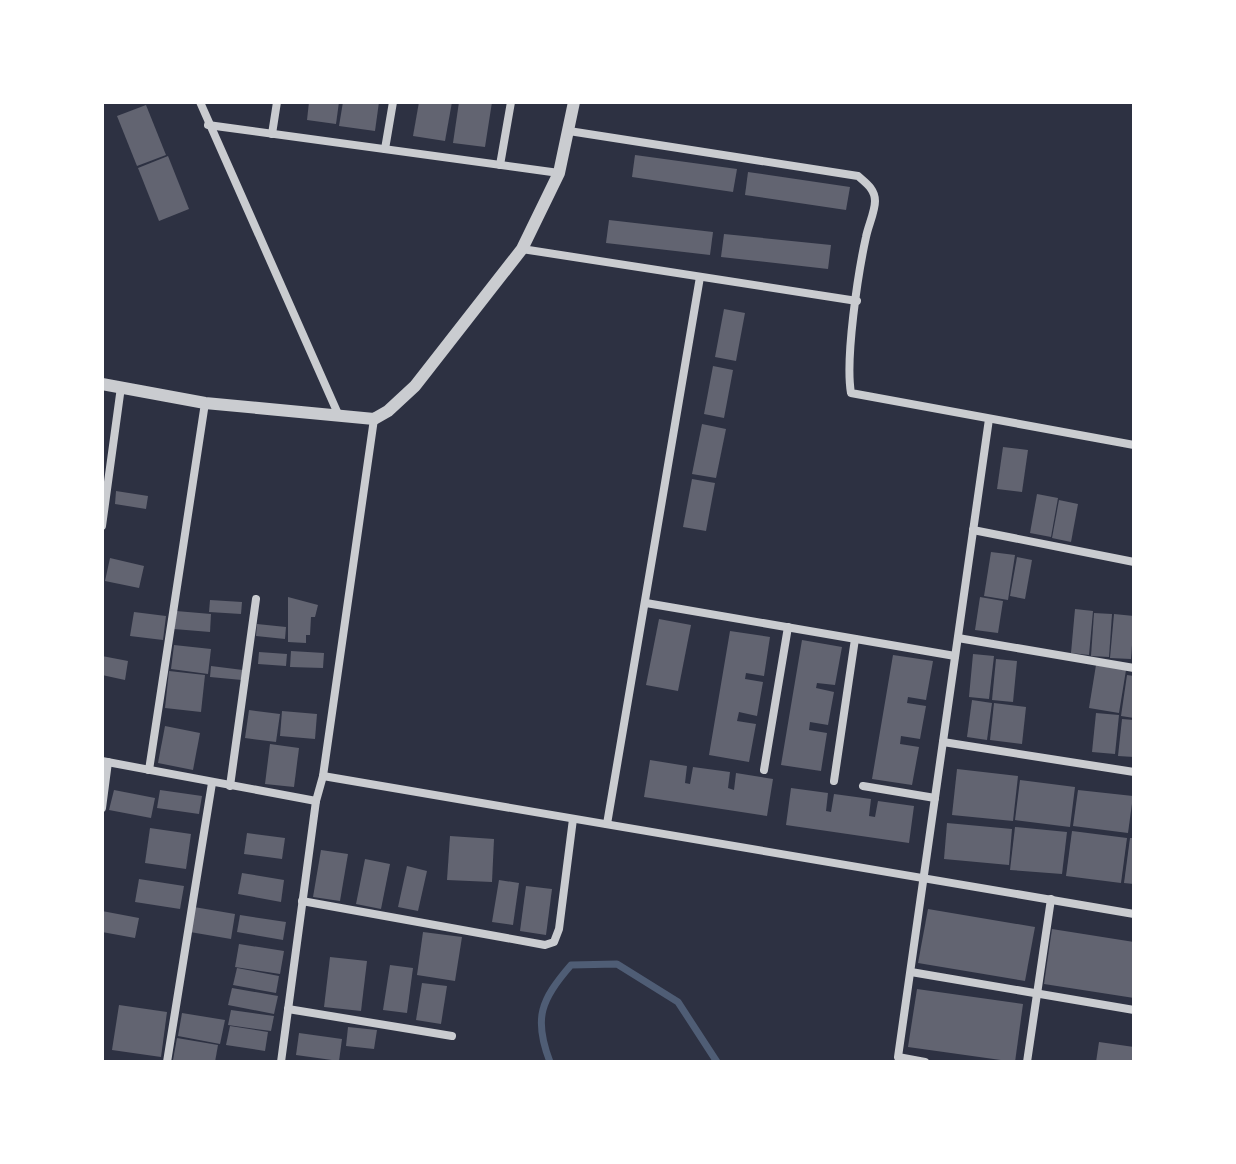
<svg xmlns="http://www.w3.org/2000/svg" width="1236" height="1164" font-family="Commissioner,sans-serif">
  <rect width="100%" height="100%" fill="#2d3142"/>
  <g fill="none" stroke-linecap="round" stroke-linejoin="round">
    <path stroke="#4f5d75" stroke-width="7" d="M 550,1062 C 533,1018 541,1000 571,965 L 617,964 L 678,1002 L 717,1062"/>
  </g>
  <g fill="#626471">
    <polygon points="309,102 339,102 336,124 307,120"/>
    <polygon points="343,102 379,102 375,131 339,126"/>
    <polygon points="419,102 452,102 445,141 413,136"/>
    <polygon points="459,102 492,102 485,147 453,143"/>
    <polygon points="146,105 166,155 137,166 117,116"/>
    <polygon points="635,155 737,169 733,192 632,177"/>
    <polygon points="168,156 189,209 159,221 138,168"/>
    <polygon points="748,172 850,187 846,210 745,195"/>
    <polygon points="609,220 713,232 710,255 606,243"/>
    <polygon points="724,234 831,245 828,269 721,257"/>
    <polygon points="724,309 745,313 736,361 715,357"/>
    <polygon points="713,366 733,370 724,418 704,414"/>
    <polygon points="702,424 726,429 716,478 692,474"/>
    <polygon points="1003,447 1028,450 1022,492 997,489"/>
    <polygon points="692,479 715,483 706,531 683,527"/>
    <polygon points="116,491 148,496 146,509 115,504"/>
    <polygon points="1037,494 1058,498 1051,537 1030,533"/>
    <polygon points="1059,500 1078,504 1071,542 1052,538"/>
    <polygon points="991,552 1015,555 1008,600 984,596"/>
    <polygon points="1017,557 1032,560 1025,599 1010,596"/>
    <polygon points="110,558 144,566 139,588 105,581"/>
    <polygon points="288,597 318,605 315,617 311,617 310,635 306,635 306,643 288,642"/>
    <polygon points="980,597 1003,601 998,633 975,630"/>
    <polygon points="210,600 242,602 241,614 209,612"/>
    <polygon points="1075,609 1093,611 1089,655 1071,653"/>
    <polygon points="176,611 211,614 210,632 174,629"/>
    <polygon points="134,612 166,616 163,640 130,636"/>
    <polygon points="1094,613 1112,614 1109,657 1091,656"/>
    <polygon points="1114,614 1134,616 1131,659 1110,658"/>
    <polygon points="659,619 691,625 678,691 646,685"/>
    <polygon points="257,624 286,627 285,639 256,636"/>
    <polygon points="730,631 770,637 764,676 746,673 745,679 763,682 757,716 739,712 737,721 756,724 749,762 709,755"/>
    <polygon points="802,640 842,647 835,685 817,683 816,688 834,692 828,725 810,722 809,730 827,733 821,771 781,765"/>
    <polygon points="174,645 211,649 208,674 171,669"/>
    <polygon points="291,651 324,653 323,668 290,667"/>
    <polygon points="259,652 287,654 286,666 258,664"/>
    <polygon points="973,654 994,656 989,699 969,697"/>
    <polygon points="893,655 933,661 926,700 908,697 907,703 926,706 920,739 901,736 900,744 919,747 912,785 872,779"/>
    <polygon points="102,656 128,661 125,680 102,675"/>
    <polygon points="996,659 1017,661 1013,702 992,700"/>
    <polygon points="1096,665 1126,670 1119,713 1089,708"/>
    <polygon points="211,666 243,670 242,680 210,677"/>
    <polygon points="169,671 205,675 201,712 165,708"/>
    <polygon points="1127,675 1134,676 1134,718 1121,716"/>
    <polygon points="972,700 992,703 987,740 967,737"/>
    <polygon points="994,703 1026,707 1022,744 990,740"/>
    <polygon points="249,710 280,714 276,742 245,738"/>
    <polygon points="282,711 317,714 315,739 280,736"/>
    <polygon points="1096,713 1119,715 1115,754 1092,752"/>
    <polygon points="1122,719 1134,720 1134,757 1118,756"/>
    <polygon points="165,726 200,733 193,770 158,763"/>
    <polygon points="270,744 299,748 294,787 265,784"/>
    <polygon points="650,760 687,766 685,783 690,784 693,767 730,772 728,788 734,790 736,773 773,779 767,816 644,797"/>
    <polygon points="957,769 1018,776 1013,821 952,815"/>
    <polygon points="1020,780 1075,787 1070,827 1015,820"/>
    <polygon points="791,788 828,793 826,811 831,812 834,794 871,799 869,816 875,817 878,801 914,806 909,843 786,825"/>
    <polygon points="114,790 155,798 151,818 109,810"/>
    <polygon points="160,790 202,796 199,814 157,808"/>
    <polygon points="1078,790 1133,796 1128,833 1073,826"/>
    <polygon points="947,823 1012,829 1009,865 944,859"/>
    <polygon points="1015,827 1067,832 1062,874 1010,870"/>
    <polygon points="150,828 191,834 186,869 145,863"/>
    <polygon points="1072,831 1127,838 1121,883 1066,876"/>
    <polygon points="247,833 285,838 282,859 244,854"/>
    <polygon points="450,836 494,839 492,882 447,880"/>
    <polygon points="1130,838 1134,838 1134,884 1124,883"/>
    <polygon points="321,850 348,854 340,901 313,897"/>
    <polygon points="365,859 390,864 381,909 356,904"/>
    <polygon points="407,866 427,871 418,911 398,907"/>
    <polygon points="242,873 284,880 281,902 238,894"/>
    <polygon points="139,879 184,886 180,909 135,902"/>
    <polygon points="499,880 519,883 513,925 492,922"/>
    <polygon points="526,886 552,889 546,935 520,931"/>
    <polygon points="194,907 235,914 231,939 190,932"/>
    <polygon points="928,909 1035,927 1025,981 918,963"/>
    <polygon points="102,911 139,918 135,938 102,932"/>
    <polygon points="240,915 286,922 283,940 237,932"/>
    <polygon points="1052,929 1134,942 1134,998 1044,984"/>
    <polygon points="423,932 462,937 455,981 417,975"/>
    <polygon points="239,944 284,951 280,974 235,967"/>
    <polygon points="330,957 367,961 361,1011 324,1007"/>
    <polygon points="390,965 413,968 407,1013 383,1010"/>
    <polygon points="237,968 279,976 276,993 233,985"/>
    <polygon points="422,983 447,986 441,1024 416,1020"/>
    <polygon points="232,988 278,996 274,1014 228,1005"/>
    <polygon points="917,989 1023,1004 1015,1062 908,1047"/>
    <polygon points="119,1005 167,1012 161,1057 112,1050"/>
    <polygon points="231,1010 274,1016 271,1031 228,1025"/>
    <polygon points="182,1013 225,1020 220,1044 178,1036"/>
    <polygon points="230,1026 268,1032 265,1051 226,1045"/>
    <polygon points="348,1027 377,1030 374,1049 346,1046"/>
    <polygon points="299,1033 342,1039 339,1061 296,1055"/>
    <polygon points="177,1038 218,1045 215,1062 173,1060"/>
    <polygon points="1099,1042 1134,1047 1134,1062 1096,1062"/>
  </g>
  <g fill="none" stroke-linecap="round" stroke-linejoin="round">
    <g stroke="#caccd0" stroke-width="8">
      <polyline points="200,102 339,416"/>
      <polyline points="208,125 559,173"/>
      <path d="M 569,131 L 858,176 C 866,183 875,189 875,201 C 875,212 868,226 866,237 C 858,273 845,359 851,393 L 1134,445"/>
      <polyline points="272,134 277,102"/>
      <polyline points="385,149 393,102"/>
      <polyline points="500,165 511,102"/>
      <polyline points="522,249 857,301"/>
      <polyline points="102,526 121,387"/>
      <polyline points="973,530 1134,562"/>
      <polyline points="646,603 955,656"/>
      <polyline points="958,638 1134,668"/>
      <polyline points="943,742 1134,772"/>
      <polyline points="102,761 316,801"/>
      <polyline points="149,770 205,403"/>
      <polyline points="764,770 788,627"/>
      <polyline points="323,776 1134,914"/>
      <polyline points="834,781 855,639"/>
      <polyline points="230,786 256,599"/>
      <polyline points="863,786 935,798"/>
      <polyline points="102,808 108,762"/>
      <polyline points="607,824 700,277"/>
      <polyline points="302,901 545,945 554,942 559,929 573,819"/>
      <polyline points="911,972 1134,1010"/>
      <polyline points="288,1009 452,1036"/>
      <polyline points="167,1062 212,783"/>
      <polyline points="281,1062 316,801 323,776 374,419"/>
      <polyline points="925,1062 898,1057 989,419"/>
      <polyline points="1027,1062 1051,899"/>
    </g>
    <polyline stroke="#caccd0" stroke-width="12" points="102,384 205,403 374,419 388,411 415,386 522,249 559,173 574,102"/>
  </g>
  <rect width="1236" height="1164" fill="none" stroke="#ffffff" stroke-width="208"/>
</svg>
